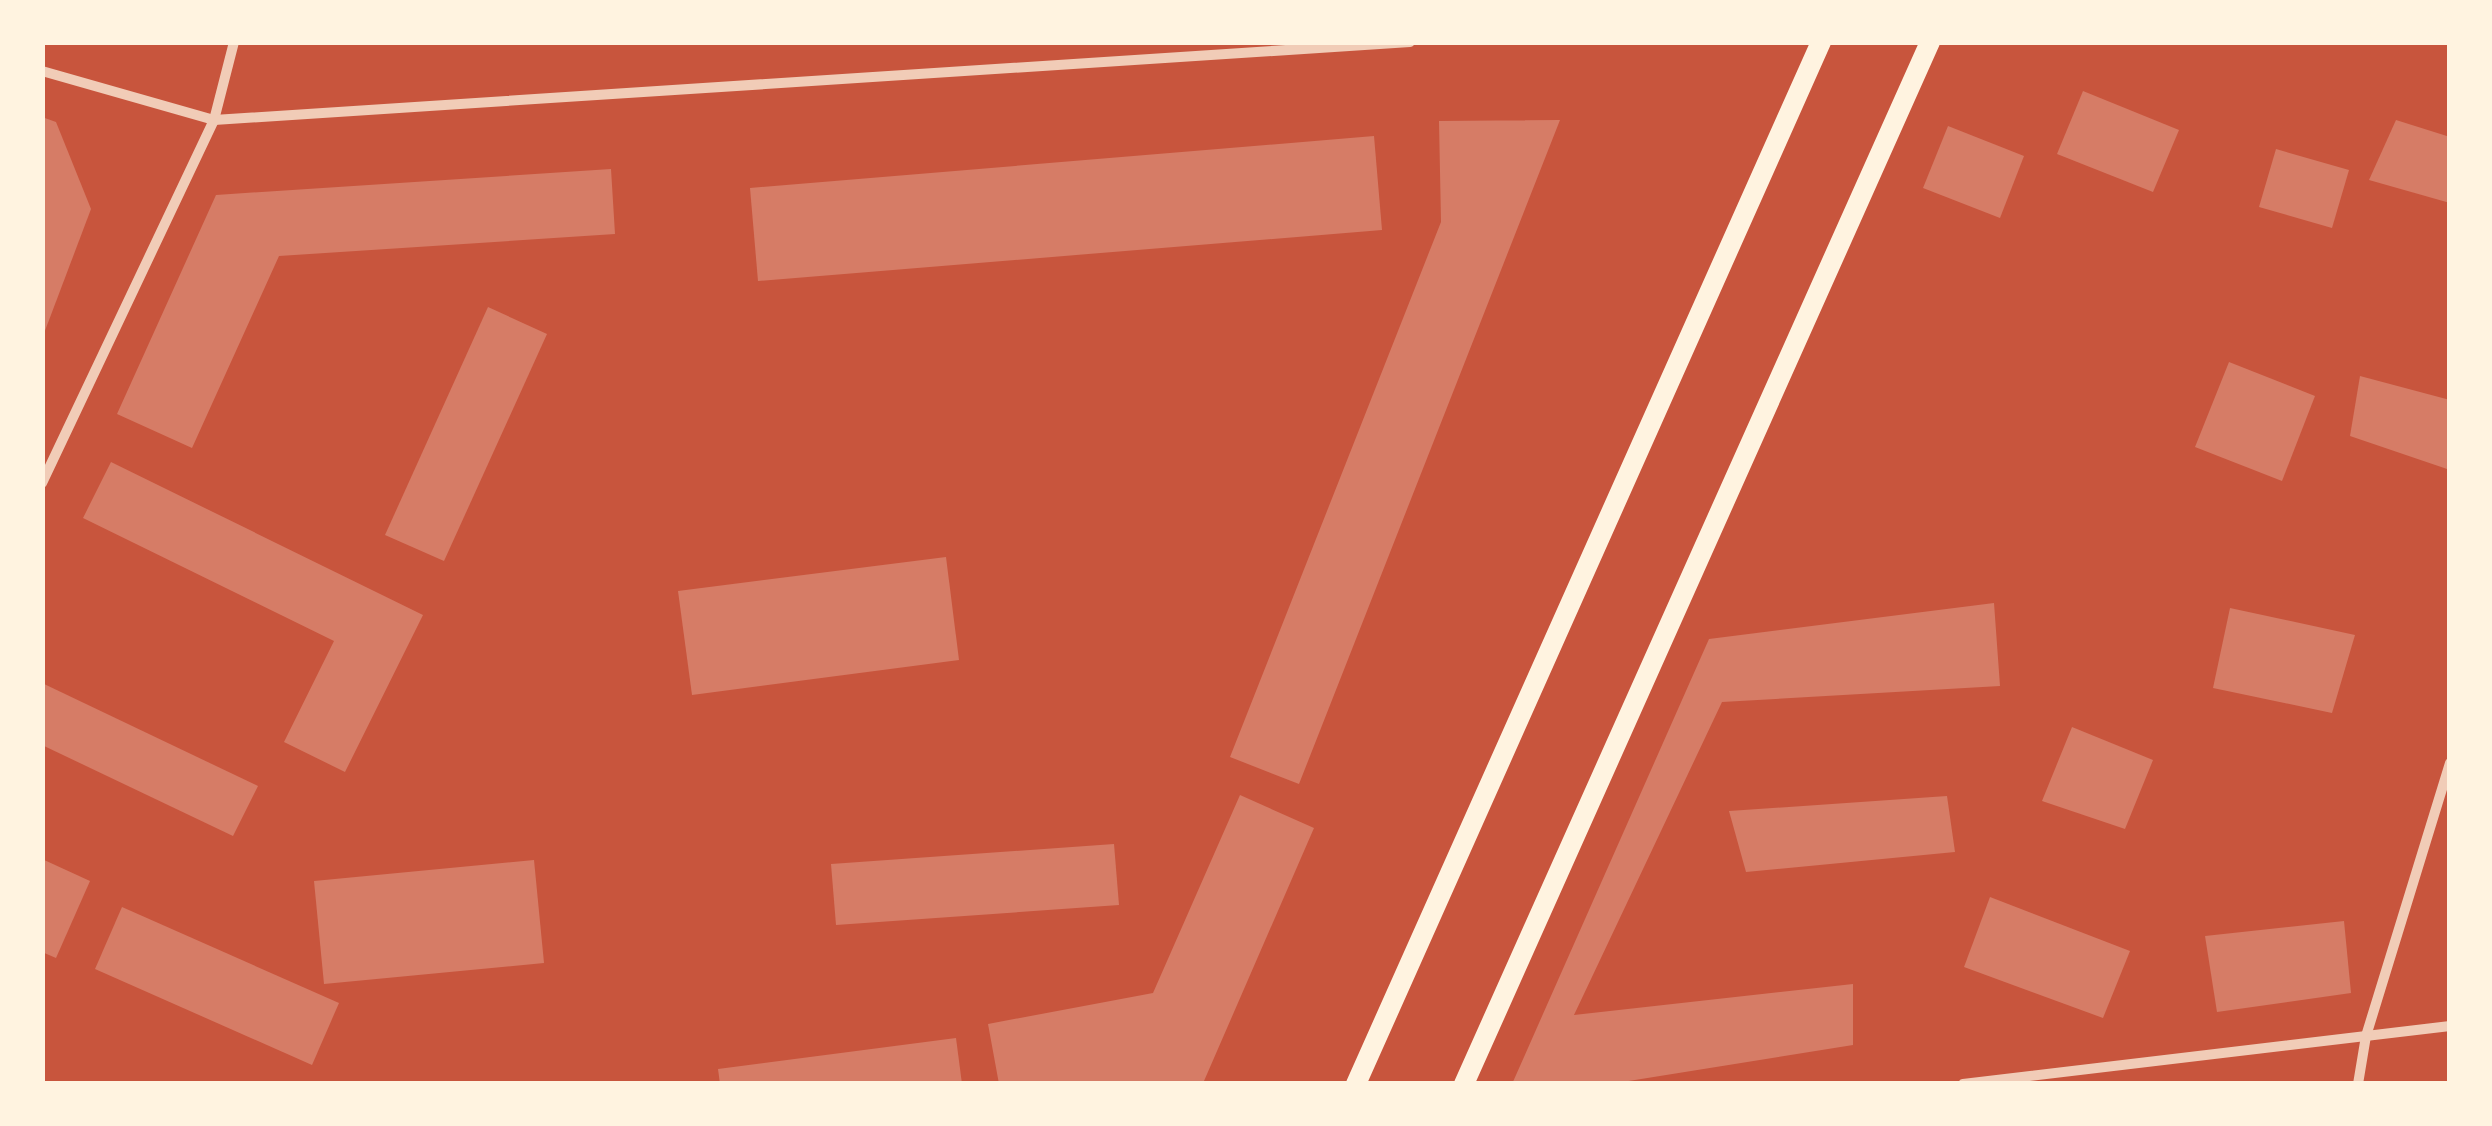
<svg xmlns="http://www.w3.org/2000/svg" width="2492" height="1126" font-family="'Times New Roman',serif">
  <rect width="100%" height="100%" fill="#c8553d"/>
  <g fill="#d67c66">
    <polygon points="2083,91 2179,130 2153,192 2057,154"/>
    <polygon points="42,117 56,122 91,209 43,336"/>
    <polygon points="1560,120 1299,784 1230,757 1441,222 1439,121"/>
    <polygon points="2396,120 2450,137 2450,203 2369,180"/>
    <polygon points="1948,126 2024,156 2000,218 1923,188"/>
    <polygon points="1374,136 1382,230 758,281 750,188"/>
    <polygon points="2276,149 2349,170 2332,228 2259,207"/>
    <polygon points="611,169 615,234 279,256 192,448 117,414 216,195"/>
    <polygon points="488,307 547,334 444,561 385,535"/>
    <polygon points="2229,362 2315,396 2282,481 2195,447"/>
    <polygon points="2360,376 2450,400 2450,470 2350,436"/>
    <polygon points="111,462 423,615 345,772 284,742 334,641 83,518"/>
    <polygon points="946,557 959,660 692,695 678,591"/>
    <polygon points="1994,603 2000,686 1722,702 1574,1015 1853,984 1853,1045 1610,1084 1512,1084 1709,639"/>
    <polygon points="2230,608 2355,635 2332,713 2213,688"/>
    <polygon points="42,683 258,786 233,836 42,745"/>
    <polygon points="2072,727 2153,760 2125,829 2042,801"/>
    <polygon points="1240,795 1314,828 1204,1081 1189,1084 999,1084 988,1024 1153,993"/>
    <polygon points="1947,796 1955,852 1746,872 1729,811"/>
    <polygon points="1114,844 1119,905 836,925 831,864"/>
    <polygon points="42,859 90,881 56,958 42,952"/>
    <polygon points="534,860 544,963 324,984 314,881"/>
    <polygon points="1990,897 2130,951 2103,1018 1964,967"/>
    <polygon points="122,907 339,1003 312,1065 95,969"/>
    <polygon points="2344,921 2351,993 2217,1012 2205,936"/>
    <polygon points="956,1038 962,1084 720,1084 718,1069"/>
  </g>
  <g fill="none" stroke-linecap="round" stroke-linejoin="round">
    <g stroke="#f1ccb7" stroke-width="10">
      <polyline points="42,71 214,120 1410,42"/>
      <polyline points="42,483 214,120 234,42"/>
      <polyline points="1963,1084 2450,1026"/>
      <polyline points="2358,1084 2366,1036 2450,763"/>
    </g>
    <g stroke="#fff3e0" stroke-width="20">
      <polyline points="1356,1084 1821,42"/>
      <polyline points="1464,1084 1930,42"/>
    </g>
  </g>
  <rect width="2492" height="1126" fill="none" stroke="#fff3e0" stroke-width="90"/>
</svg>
